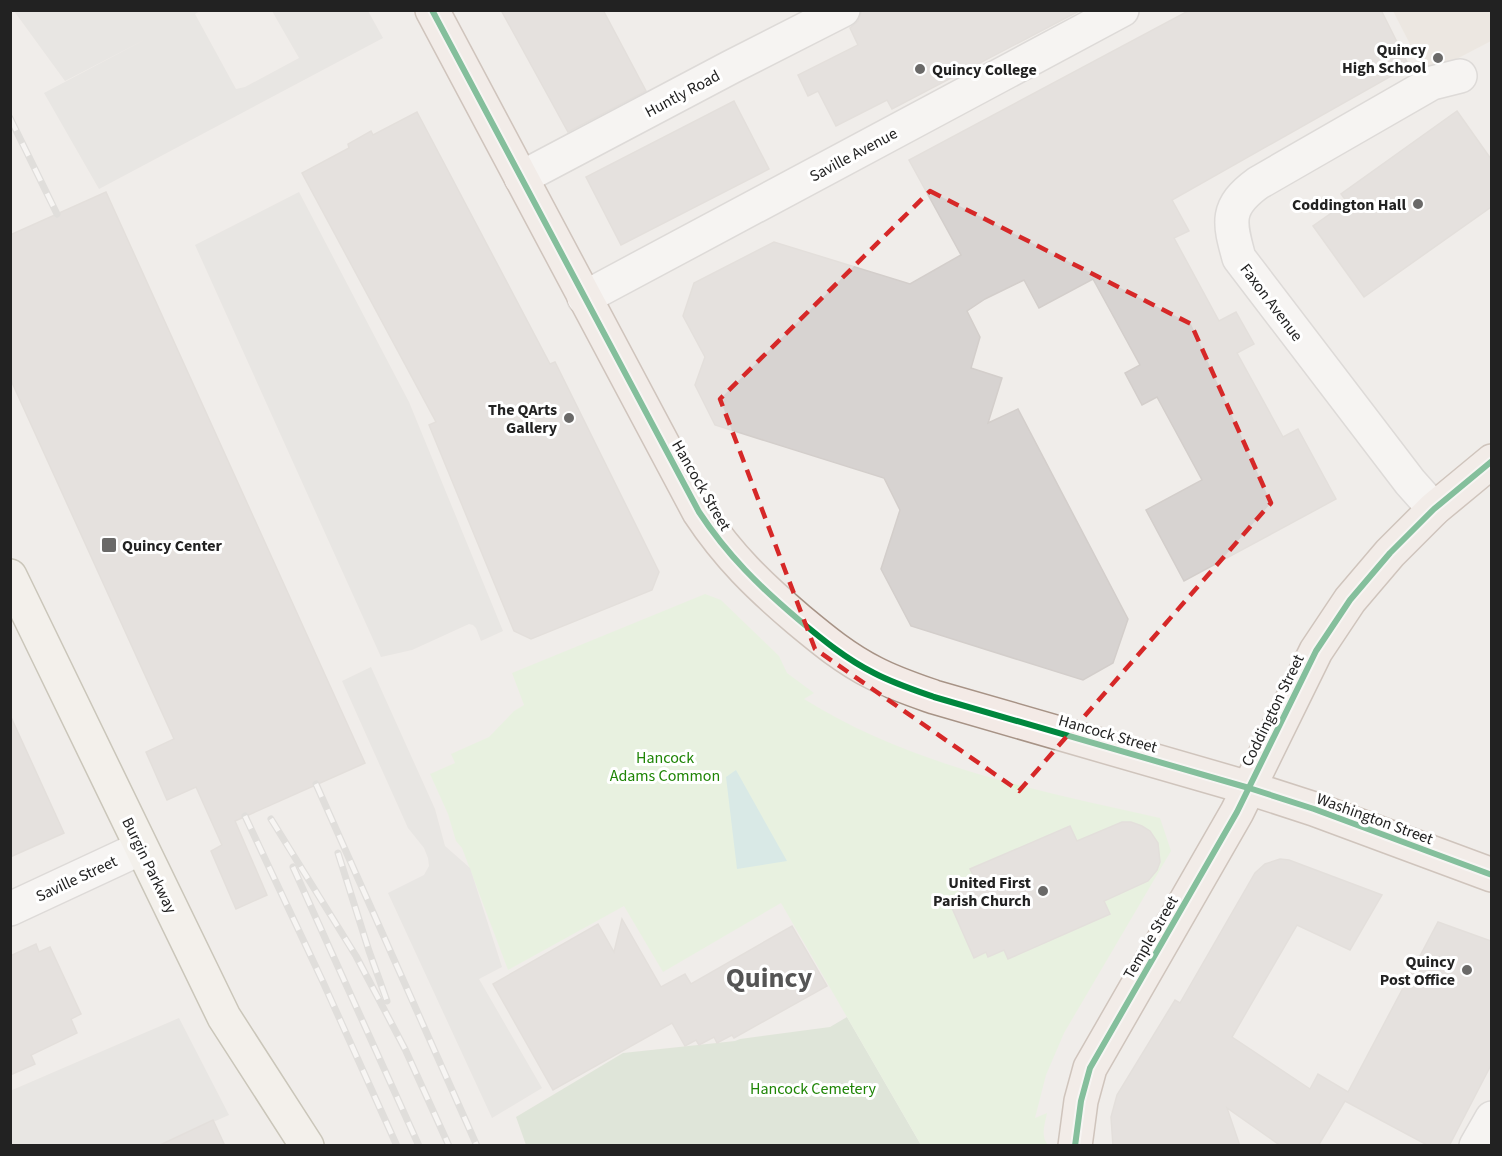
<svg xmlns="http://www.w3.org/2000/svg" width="1502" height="1156" font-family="'Source Sans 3',sans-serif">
  <rect width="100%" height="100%" fill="#f0edea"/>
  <polygon fill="#e7e1d7" points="1393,11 1491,11 1491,41 1426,75"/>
  <polygon fill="#cbdbc6" points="847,1017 921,1145 526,1145 516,1117 623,1053 735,1041 740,1039 830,1027"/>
  <path fill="#def6d6" d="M 705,594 L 721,600 L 779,656 L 787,673 L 814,693 L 804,699 C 911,766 1039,791 1160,818 L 1171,851 L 1064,1033 L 1046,1075 L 1035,1118 L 1047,1113 C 1045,1124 1040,1136 1048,1145 L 921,1145 L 781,903 L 663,972 L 624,906 L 508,970 L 462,848 L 456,841 L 448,814 L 430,774 L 455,763 L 451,754 L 489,737 L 514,711 L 524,705 L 512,673 Z"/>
  <g fill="#dedddb">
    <polygon points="14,11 200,11 195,14 236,89 245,87 299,58 272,11 368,11 383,38 99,189 44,93 146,39 65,81"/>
    <polygon points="299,192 409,402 503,631 481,641 476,628 473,625 469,624 412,650 381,657 195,245"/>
    <polygon points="371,667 435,809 445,846 470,868 502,967 479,979 542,1088 492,1118 388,893 424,875 429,866 428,858 424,848 408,828 342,681"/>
    <polygon points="179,1018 229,1115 161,1145 11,1145 10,1091"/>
  </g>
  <polygon fill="#bce5e2" points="736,770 787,861 737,869 726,777"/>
  <g fill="#d7d3d1" stroke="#d3cecb" stroke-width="1.5">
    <polygon points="501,10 603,10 646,91 568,132"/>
    <polygon points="862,10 1081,10 892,109 887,100 836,126 818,91 808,96 798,75 858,45 850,28 858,21"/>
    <polygon points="1190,10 1381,10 1409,66 1172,200 1189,231 1174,238 1219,321 1236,312 1254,344 1237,353 1283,437 1298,429 1336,499 1184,581 1146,510 1202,480 1157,397 1142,405 1125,373 1140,365 1093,279 1039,308 1024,280 985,299 967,311 980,337 971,368 1002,378 988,423 1018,409 1128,619 1113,663 1083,680 911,626 881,569 900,510 884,478 715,425 695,385 705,357 683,316 694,283 774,242 910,284 961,255 909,160"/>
    <polygon points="734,101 769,169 621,245 586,177"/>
    <polygon points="1457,111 1491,159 1491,207 1364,297 1313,226 1347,202 1341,194"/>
    <polygon points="417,112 550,364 555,362 659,572 652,590 531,639 514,631 429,425 436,422 302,173 349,148 348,144 371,131 373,135"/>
    <polygon points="106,192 365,763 235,821 267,895 236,909 211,851 222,845 196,787 167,800 146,752 174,739 10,378 10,235"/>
    <polygon points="10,715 64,833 10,857"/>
    <polygon points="1122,822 1131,822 1142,826 1150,831 1158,843 1160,862 1157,870 1148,881 1104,901 1110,914 1008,959 1004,950 988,957 986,952 974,958 948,899 961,894 957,887 975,879 970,869 1070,826 1077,841"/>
    <polygon points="1280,859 1289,860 1382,895 1350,950 1297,925 1232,1037 1310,1089 1318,1074 1348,1092 1438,922 1491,941 1491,1065 1449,1146 1429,1146 1345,1101 1318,1146 1281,1146 1227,1108 1240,1146 1113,1146 1111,1117 1117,1095 1175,1000 1180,1003 1255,873 1265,864"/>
    <polygon points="622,919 661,987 685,974 691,984 792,926 827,986 734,1038 732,1035 717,1043 714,1037 699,1045 696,1040 685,1046 672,1023 553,1090 493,984 598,924 614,952"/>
    <polygon points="36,944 39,952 50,947 81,1014 71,1019 77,1033 31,1055 35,1064 10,1075 10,956"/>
    <polygon points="213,1120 225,1146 158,1146"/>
  </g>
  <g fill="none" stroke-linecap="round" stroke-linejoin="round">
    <g stroke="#c6c4c3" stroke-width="36">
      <g id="street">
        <polyline points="521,178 731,67 843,10"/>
        <polyline points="584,298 1122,10"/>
        <path d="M 1434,509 L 1410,482 L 1239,258 C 1229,222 1225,207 1258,183 L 1432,83 L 1460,76"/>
        <polyline points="10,909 141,848"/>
        <polyline points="1476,1146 1492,1118"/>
      </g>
    </g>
    <g stroke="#9c9780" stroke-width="36">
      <polyline id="secondary" points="10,576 224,1017 307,1146"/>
    </g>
    <g stroke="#a79386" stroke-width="36">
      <g id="primary">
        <path d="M 432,10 L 699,512 C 728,556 759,586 799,620 C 823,640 846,659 874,673 C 893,683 914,690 934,697 L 1249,788 L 1314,809 L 1492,875"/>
        <polyline points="1075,1146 1081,1101 1090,1068 1237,812 1316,651 1350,600 1390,553 1434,509 1492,461"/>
      </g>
    </g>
    <use href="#street" stroke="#fdfcfc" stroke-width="33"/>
    <use href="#secondary" stroke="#f5f3ed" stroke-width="33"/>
    <use href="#primary" stroke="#f3eae6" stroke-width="33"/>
    <g stroke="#cccccb" stroke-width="7">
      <g id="rail">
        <polyline points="10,118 57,214"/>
        <polyline points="316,784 477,1146"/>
        <polyline points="245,816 323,982 397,1146"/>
        <polyline points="271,819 356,956 405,1049 449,1146"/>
        <polyline points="338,853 369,951 387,1001"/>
        <polyline points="293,867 419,1146"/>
      </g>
    </g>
    <use href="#rail" stroke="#fff" stroke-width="4.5" stroke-dasharray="14" stroke-linecap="butt"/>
    <g stroke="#fff" stroke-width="10">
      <g id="cycleway">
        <path d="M 432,10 L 699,512 C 728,556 759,586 799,620 C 823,640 846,659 874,673 C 893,683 914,690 934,697 L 1249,788 L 1314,809 L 1492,875"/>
        <polyline points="1075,1146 1081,1101 1090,1068 1237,812 1316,651 1350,600 1390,553 1434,509 1492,461"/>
      </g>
    </g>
    <use href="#cycleway" stroke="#00873e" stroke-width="6"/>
  </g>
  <path d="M0 0H1502V1156H0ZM 930,191 L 1191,324 L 1271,503 L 1019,791 L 815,649 L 720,399 Z" fill="#f0edea" fill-opacity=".55" fill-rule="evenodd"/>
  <path fill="none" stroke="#d62828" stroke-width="4.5" stroke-dasharray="12 8" stroke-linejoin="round" d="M 930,191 L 1191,324 L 1271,503 L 1019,791 L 815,649 L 720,399 Z"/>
  <g fill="#6a6968" stroke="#fff" stroke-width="2">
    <circle cx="1438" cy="58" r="6"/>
    <circle cx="920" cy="69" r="6"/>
    <circle cx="1418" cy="204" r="6"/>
    <circle cx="569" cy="418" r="6"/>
    <rect x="101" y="537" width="16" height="16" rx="3"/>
    <circle cx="1043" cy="891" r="6"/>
    <circle cx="1467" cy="970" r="6"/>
  </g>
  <g text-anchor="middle" stroke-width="6" stroke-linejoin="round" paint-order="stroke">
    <g font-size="16" font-weight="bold" fill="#222" stroke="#fff" text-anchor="end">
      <text x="1426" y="55">Quincy<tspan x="1426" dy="18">High School</tspan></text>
      <text x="932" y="75" text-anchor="start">Quincy College</text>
      <text x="1406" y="210">Coddington Hall</text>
      <text x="557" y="415">The QArts<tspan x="557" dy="18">Gallery</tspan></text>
      <text x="122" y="551" text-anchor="start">Quincy Center</text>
      <text x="1031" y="888">United First<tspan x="1031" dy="18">Parish Church</tspan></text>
      <text x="1455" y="967">Quincy<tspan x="1455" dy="18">Post Office</tspan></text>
    </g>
    <g font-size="16" fill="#222" stroke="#fff">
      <text transform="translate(682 93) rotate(-28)" y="6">Huntly Road</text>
      <text transform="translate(853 154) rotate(-28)" y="6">Saville Avenue</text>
      <text transform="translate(1272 302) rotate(53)" y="6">Faxon Avenue</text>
      <text transform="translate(702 485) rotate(60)" y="6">Hancock Street</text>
      <text transform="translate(1272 710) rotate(-64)" y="6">Coddington Street</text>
      <text transform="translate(1108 733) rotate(16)" y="6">Hancock Street</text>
      <text transform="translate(1375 818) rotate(20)" y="6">Washington Street</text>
      <text transform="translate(150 865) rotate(64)" y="6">Burgin Parkway</text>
      <text transform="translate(76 878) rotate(-25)" y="6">Saville Street</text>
      <text transform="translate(1150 937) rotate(-60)" y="6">Temple Street</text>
    </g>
    <g font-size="16" fill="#1f8506" stroke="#fff">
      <text x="665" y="763">Hancock<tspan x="665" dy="18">Adams Common</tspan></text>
      <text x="813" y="1094">Hancock Cemetery</text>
    </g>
    <g font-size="28" font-weight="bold" fill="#555" stroke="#fff">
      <text x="769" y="987">Quincy</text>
    </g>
  </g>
  <rect width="1502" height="1156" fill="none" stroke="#222222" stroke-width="24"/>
</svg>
